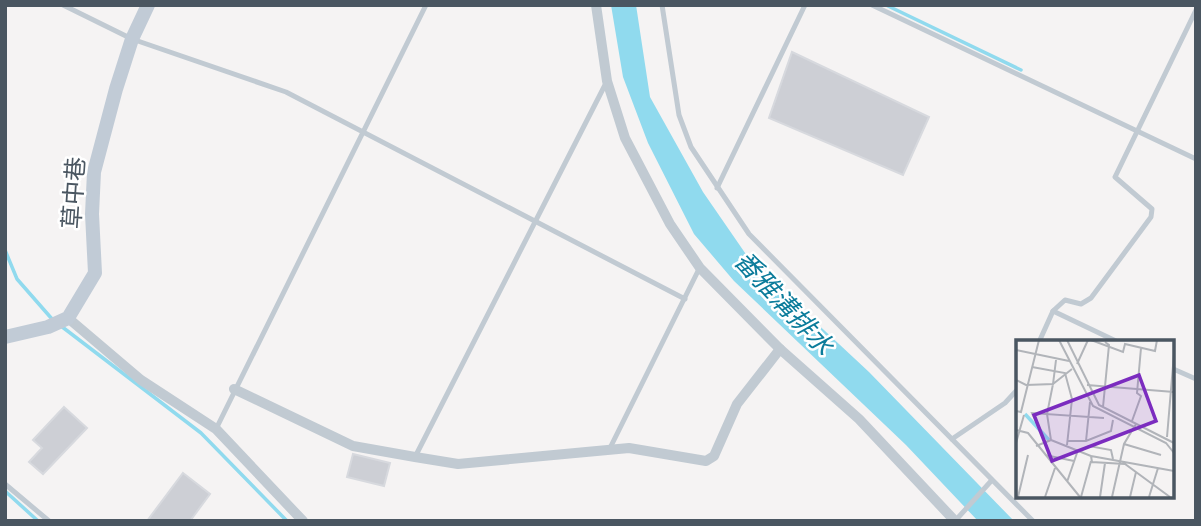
<svg xmlns="http://www.w3.org/2000/svg" width="1201" height="526" font-family="Inter,'Noto Sans TC',sans-serif">
  <rect width="100%" height="100%" fill="#f5f3f3"/>
  <polygon fill="#90daee" points="611,5 636,5 650,97 703,192 752,263 869,372 1014,521 978,521 906,445 734,281 694,234 648,143 623,77"/>
  <g fill="none" stroke-linecap="round" stroke-linejoin="round">
    <g stroke="#90daee" stroke-width="3.5">
      <polyline points="886,5 1021,70"/>
      <polyline points="5,250 17,279 52,319"/>
      <polyline points="61,326 201,433 287,521"/>
      <polyline points="5,491 38,521"/>
    </g>
  </g>
  <g fill="#cdcfd5" stroke="#d7d9de" stroke-width="2">
    <polygon points="792,52 929,117 903,175 769,118"/>
    <polygon points="64,407 87,428 43,474 29,462 42,448 33,440"/>
    <polygon points="353,454 390,463 384,486 347,477"/>
    <polygon points="183,473 210,494 190,521 147,521"/>
  </g>
  <g fill="none" stroke-linecap="round" stroke-linejoin="round">
    <g stroke="#c1cad2" stroke-width="5">
      <polyline points="63,5 132,39 286,92 685,299"/>
      <polyline points="662,5 679,115 691,147 749,234 1033,521"/>
      <polyline points="872,5 1196,159"/>
      <polyline points="717,188 805,5"/>
      <polyline points="1053,311 1118,342"/>
      <polyline points="1039,342 1053,311 1065,300 1081,304 1091,298 1151,217 1152,209 1115,177 1196,10"/>
      <polyline points="1171,368 1196,379"/>
      <polyline points="216,429 426,5"/>
      <polyline points="952,439 1005,403 1017,390"/>
      <polyline points="610,448 699,269"/>
      <polyline points="415,457 606,83"/>
      <polyline points="5,484 49,521"/>
      <polyline points="955,521 992,480"/>
    </g>
    <g stroke="#c1cad2" stroke-width="10">
      <polyline points="596,5 607,81 625,138 670,224 700,268 780,349 859,419 955,521"/>
      <polyline points="68,318 141,380 216,429 303,521"/>
      <polyline points="234,389 353,446 415,457 458,464 629,448 706,461 714,456 737,404 780,349"/>
    </g>
    <polyline stroke="#c1cbd6" stroke-width="14" points="5,337 48,327 68,318 95,273 92,214 94,172 116,89 132,39 148,5"/>
  </g>
  <g text-anchor="middle" stroke-width="5" stroke-linejoin="round" paint-order="stroke">
    <g font-size="24" fill="#4a5661" stroke="#fff">
      <text transform="translate(74 193) rotate(-86)" y="8">草中巷</text>
    </g>
    <g font-size="26" font-style="italic" fill="#0c7c9b" stroke="#fff">
      <text transform="translate(784 303) rotate(47)" y="9">番雅溝排水</text>
    </g>
  </g>
  <g transform="translate(1016 340)">
    <rect width="158" height="158" fill="#f5f3f3"/>
    <path fill="none" stroke="#90daee" stroke-width="3.5" d="M 9,74 L 33,100"/>
    <path fill="none" stroke="#b1b4b9" stroke-width="2" d="M 43,0 L 77,66 L 150,103 L 158,113M 51,0 L 83,65 L 158,103M 75,0 L 107,12 L 109,4 L 139,11 L 141,0M 0,10 L 53,21M 61,24 L 72,0M 16,27 L 49,33 L 56,59 L 51,105M 0,40 L 10,45 L 37,44 L 40,20M 71,45 L 158,52M 87,67 L 93,5 L 89,2M 0,71 L 5,72 L 23,0M 116,81 L 125,56 L 121,53 L 125,8M 22,86 L 16,73 L 88,78M 0,90 L 12,93 L 64,157M 151,97 L 158,14M 35,100 L 75,116 L 76,122 L 109,124 L 154,157M 52,101 L 70,101 L 95,91 L 97,80M 70,101 L 74,62M 0,103 L 8,75M 108,104 L 145,115M 20,106 L 35,100 L 31,74 L 37,44 L 56,29M 65,111 L 73,106 L 95,110 L 97,119M 29,115 L 58,121M 75,116 L 158,131M 51,142 L 62,110M 2,157 L 12,115M 29,157 L 39,128M 65,157 L 75,121M 84,157 L 89,123M 96,157 L 108,104 L 120,84M 114,157 L 120,132M 133,157 L 142,128"/>
    <path fill="#7b2cbf" fill-opacity="0.15" stroke="#7b2cbf" stroke-width="3.5" d="M 123,35 L 140,81 L 36,121 L 18,75 Z"/>
    <rect width="158" height="158" fill="none" stroke="#4a5661" stroke-width="3.5"/>
  </g>
  <rect width="1201" height="526" fill="none" stroke="#4a5661" stroke-width="14"/>
</svg>
